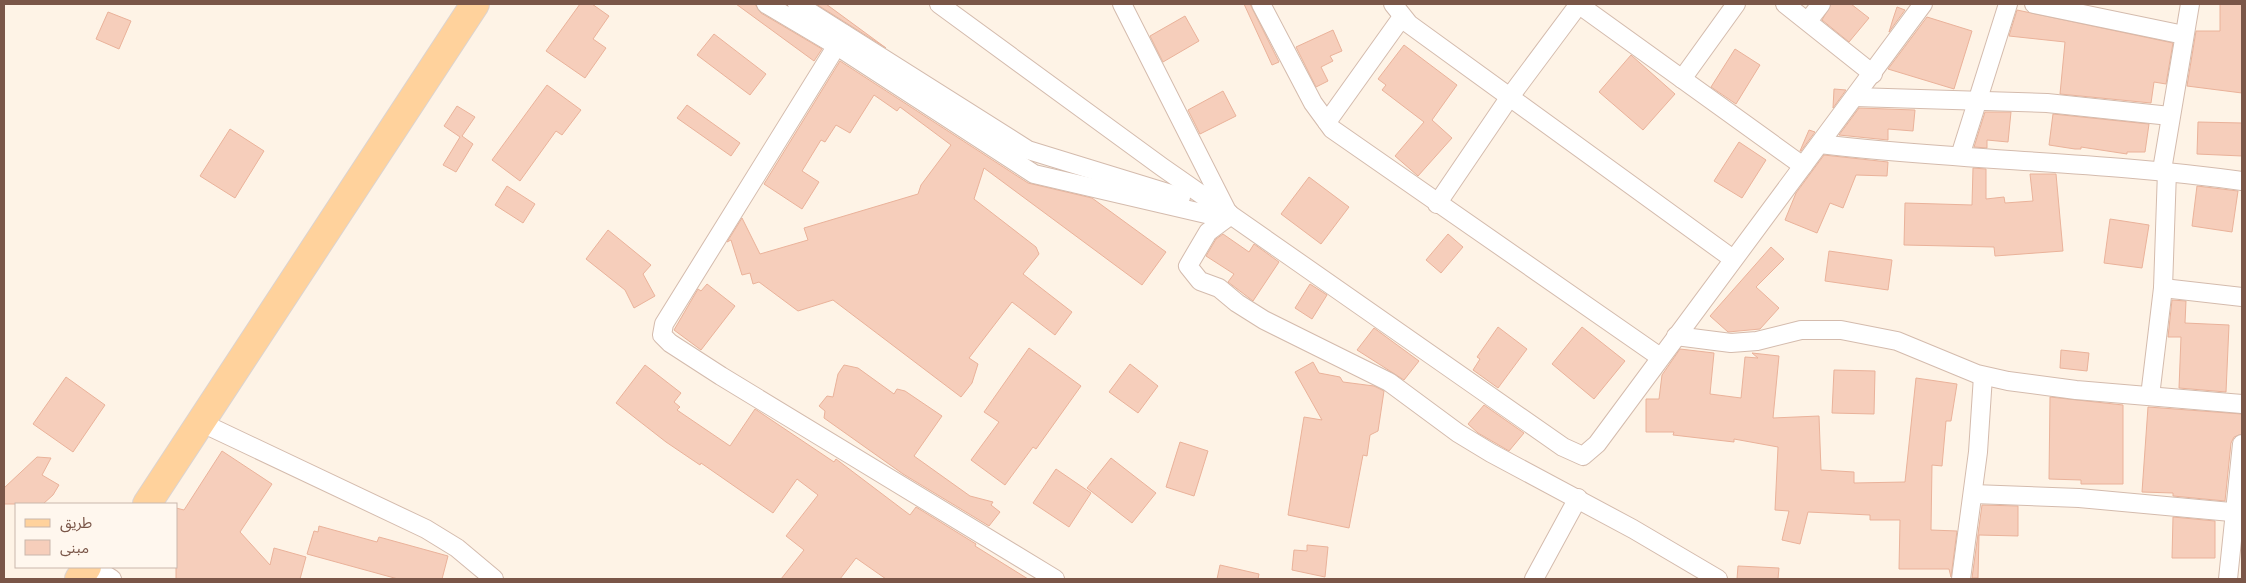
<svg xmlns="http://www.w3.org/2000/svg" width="2246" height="583" font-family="Mulish,'Noto Sans Arabic',sans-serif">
  <rect width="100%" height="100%" fill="#fef3e6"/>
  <g fill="#f6cebb" stroke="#eab29a">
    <polygon points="580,4 592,4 609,16 593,39 606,48 585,78 546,51"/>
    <polygon points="736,4 755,4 761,13 822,49 814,61"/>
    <polygon points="816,4 826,4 886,48"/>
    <polygon points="1244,4 1250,4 1279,62 1272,65"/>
    <polygon points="1831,4 1851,4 1869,18 1849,42 1822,20"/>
    <polygon points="2220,4 2242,4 2242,93 2187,86 2196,31 2220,31"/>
    <polygon points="1897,7 1905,10 1889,32 1893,19"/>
    <polygon points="2017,10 2173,43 2166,84 2154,82 2151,103 2060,94 2065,42 2009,36"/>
    <polygon points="108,12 131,21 119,49 96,39"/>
    <polygon points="1185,16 1199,41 1163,62 1150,36"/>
    <polygon points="1927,17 1972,31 1954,89 1888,69"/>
    <polygon points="1333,30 1342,51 1330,56 1333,61 1321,67 1328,81 1316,87 1296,47"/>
    <polygon points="714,34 766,74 750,95 697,55"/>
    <polygon points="1404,45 1457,85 1432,120 1452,138 1418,176 1395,156 1424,122 1382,90 1386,85 1378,79"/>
    <polygon points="1735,49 1760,65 1736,104 1711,87"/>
    <polygon points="1631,55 1675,94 1643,130 1599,92"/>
    <polygon points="840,61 1028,183 1092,198 1166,252 1142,285 984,168 974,199 1036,247 1039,254 1023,274 1072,312 1055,335 1012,302 969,358 978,364 972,383 961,397 833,300 798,311 759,282 753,284 750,273 742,275 731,240 727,242 742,218 760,254 808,240 804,228 918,194 921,185 951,145 900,107 897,111 874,95 850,133 836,125 825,142 821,140 802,171 819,182 802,209 764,184"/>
    <polygon points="547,85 581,110 562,135 556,131 520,181 492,160"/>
    <polygon points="1834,89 1846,90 1833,108"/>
    <polygon points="1223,91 1236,116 1200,134 1188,110"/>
    <polygon points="687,105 740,143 731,156 677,118"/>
    <polygon points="457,106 475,117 462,136 473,144 456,172 443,165 460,137 444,126"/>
    <polygon points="1859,108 1915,110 1913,131 1888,129 1888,140 1839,135"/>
    <polygon points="1985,112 2011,112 2008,142 1987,140 1987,148 1974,147"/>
    <polygon points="2053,114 2149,124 2145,152 2127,152 2127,154 2081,147 2081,149 2075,149 2049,145"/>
    <polygon points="2198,122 2242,123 2242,156 2197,154"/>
    <polygon points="230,129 264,151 235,198 200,176"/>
    <polygon points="1809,130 1815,132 1801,151 1800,151"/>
    <polygon points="1739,142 1766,160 1742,198 1714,181"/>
    <polygon points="1824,155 1888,162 1887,176 1856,175 1843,208 1830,203 1817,233 1785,220 1796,193"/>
    <polygon points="1973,168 1986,169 1986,199 2004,197 2005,203 2033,201 2030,174 2056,174 2063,251 1995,256 1994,247 1904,245 1905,203 1972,205"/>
    <polygon points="1309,177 1349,207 1321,244 1281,214"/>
    <polygon points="507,186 535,204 523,223 495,205"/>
    <polygon points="2197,186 2238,191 2232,232 2192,226"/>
    <polygon points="2110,219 2149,225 2142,268 2104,263"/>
    <polygon points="608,230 651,265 643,274 655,296 634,308 625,290 586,259"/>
    <polygon points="1223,234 1249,252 1254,244 1279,262 1253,301 1228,282 1234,274 1206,256 1216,239"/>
    <polygon points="1448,234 1463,247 1441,273 1426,260"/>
    <polygon points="1771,247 1784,259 1756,287 1779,308 1760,329 1728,332 1710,316"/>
    <polygon points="1829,251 1892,260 1888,290 1825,281"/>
    <polygon points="707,284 735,306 701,350 674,330 698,289 701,291"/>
    <polygon points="1310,284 1327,295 1312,319 1295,308"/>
    <polygon points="2172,300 2186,301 2185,323 2229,325 2226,392 2179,388 2181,337 2168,337"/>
    <polygon points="1498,327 1527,349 1498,388 1473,370 1480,359 1477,357"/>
    <polygon points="1582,327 1625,361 1594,399 1552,364"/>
    <polygon points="1374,328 1419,361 1404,380 1357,350"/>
    <polygon points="1029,348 1081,386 1036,449 1033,447 1005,485 971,460 999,422 984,412"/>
    <polygon points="1680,349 1714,353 1710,394 1741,398 1745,357 1758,358 1752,353 1779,356 1773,418 1819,416 1821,470 1854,472 1854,483 1905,482 1916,378 1957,384 1951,421 1946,421 1942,466 1932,465 1931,530 1957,531 1951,577 1949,569 1899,569 1900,520 1870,520 1870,515 1808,512 1800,544 1782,540 1789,511 1775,510 1778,447 1734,439 1734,442 1673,435 1674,432 1646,432 1646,399 1659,399 1662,375"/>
    <polygon points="2061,350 2089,353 2087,371 2060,368"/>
    <polygon points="1313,362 1319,373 1340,377 1343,382 1374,386 1384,391 1378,431 1370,435 1367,456 1363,455 1349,528 1288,515 1304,417 1322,420 1295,372"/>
    <polygon points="1130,364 1158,386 1138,413 1109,392"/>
    <polygon points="645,365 681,393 674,402 680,407 677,410 730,446 755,409 834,462 836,459 910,515 916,507 976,544 975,546 1028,579 886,579 856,558 840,579 781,579 804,550 786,536 818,495 797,479 773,513 701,463 700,465 666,442 616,403"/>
    <polygon points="844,365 858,368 894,394 897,389 905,391 942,416 914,456 970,496 993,502 991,505 1000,512 989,526 903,474 824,418 825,411 819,406 827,396 833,397 838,374"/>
    <polygon points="1834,370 1875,371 1874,414 1832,413"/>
    <polygon points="66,377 105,405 73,452 33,424"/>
    <polygon points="2050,397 2123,405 2123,484 2081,484 2081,480 2049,479"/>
    <polygon points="1484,405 1524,433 1509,451 1478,433 1468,424"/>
    <polygon points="2148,407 2242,414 2242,434 2234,437 2231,443 2225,501 2173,496 2173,493 2142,492"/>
    <polygon points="1180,442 1208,451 1194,496 1166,487"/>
    <polygon points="222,451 272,484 240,532 270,565 274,548 306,557 300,579 176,579 176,508 184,510"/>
    <polygon points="37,457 51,458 42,475 59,485 53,495 43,504 4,504 4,488"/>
    <polygon points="1111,458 1156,493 1132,523 1087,488"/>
    <polygon points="1056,469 1091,493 1069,527 1033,503"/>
    <polygon points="1982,505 2018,506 2018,536 1979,535 1978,578 1972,578"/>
    <polygon points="2173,517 2215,521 2215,558 2172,558"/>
    <polygon points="319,526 377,542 379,537 448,556 442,579 398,579 307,554 314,531 318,532"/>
    <polygon points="1307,545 1328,547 1325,577 1292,570 1294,550 1307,551"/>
    <polygon points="1220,565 1259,574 1258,579 1217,579"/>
    <polygon points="1738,566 1779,568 1778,579 1737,579"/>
  </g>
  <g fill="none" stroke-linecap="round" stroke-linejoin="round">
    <g stroke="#d4bbad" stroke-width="20">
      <g id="minor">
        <polyline points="766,4 837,46 1034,174 1206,214 1228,213 1122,4"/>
        <polyline points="797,4 1028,150 1181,197"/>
        <polyline points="939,4 1162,167 1563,447 1583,456 1597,444 1923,4"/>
        <polyline points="1261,4 1313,103 1332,129 1660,357"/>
        <polyline points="1393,4 1409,24 1733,259"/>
        <polyline points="1578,4 1803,166"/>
        <polyline points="1785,4 1873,74"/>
        <polyline points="2034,4 2184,35"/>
        <polyline points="1808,21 1821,4"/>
        <polyline points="844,34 664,324 662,335 670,343 721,376 1055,579"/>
        <polyline points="1682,79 1736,4"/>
        <polyline points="1855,97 2047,103 2170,116"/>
        <polyline points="1327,122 1402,17"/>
        <path d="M 1820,144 C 1961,161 2102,161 2242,181"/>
        <polyline points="1960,156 2008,4"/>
        <polyline points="2162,170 2190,4"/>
        <polyline points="1437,204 1509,98 1579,4"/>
        <polyline points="1229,213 1227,218 1208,232 1188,266 1200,281 1219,288 1237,303 1264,320 1389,382 1458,433 1491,453 1633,529 1718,579"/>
        <polyline points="2163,288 2242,297"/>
        <polyline points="1676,336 1731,343 1757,341 1801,330 1841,330 1897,341 1977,374 2008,381 2076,390 2242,404"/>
        <polyline points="2150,396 2163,288 2167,171"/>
        <polyline points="200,422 426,529 457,548 494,579"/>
        <polyline points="1973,494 2079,498 2242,513"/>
        <polyline points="93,567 112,579"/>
        <polyline points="1534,579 1578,498"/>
        <polyline points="1961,579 1978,452 1983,376"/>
        <polyline points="2228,579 2242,444"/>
      </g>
    </g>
    <g stroke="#dcd3cf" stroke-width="30">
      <g id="primary">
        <polyline points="147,504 475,4"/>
        <polyline points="79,579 87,567"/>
      </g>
    </g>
    <use href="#minor" stroke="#fff" stroke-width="18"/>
    <use href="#primary" stroke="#ffd29c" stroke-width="28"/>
  </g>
  <rect width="2246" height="583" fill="none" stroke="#7a5648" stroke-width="10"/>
  <rect x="15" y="503" width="162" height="65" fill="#fff7ee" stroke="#cab7ac"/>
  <rect x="25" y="519" width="25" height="8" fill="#ffd29c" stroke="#cab7ac"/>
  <text x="60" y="528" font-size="15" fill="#7a5648">طريق</text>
  <rect x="25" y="540" width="25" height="15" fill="#f6cebb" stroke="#cab7ac"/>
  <text x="60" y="553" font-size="15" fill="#7a5648">مبنى</text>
</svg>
